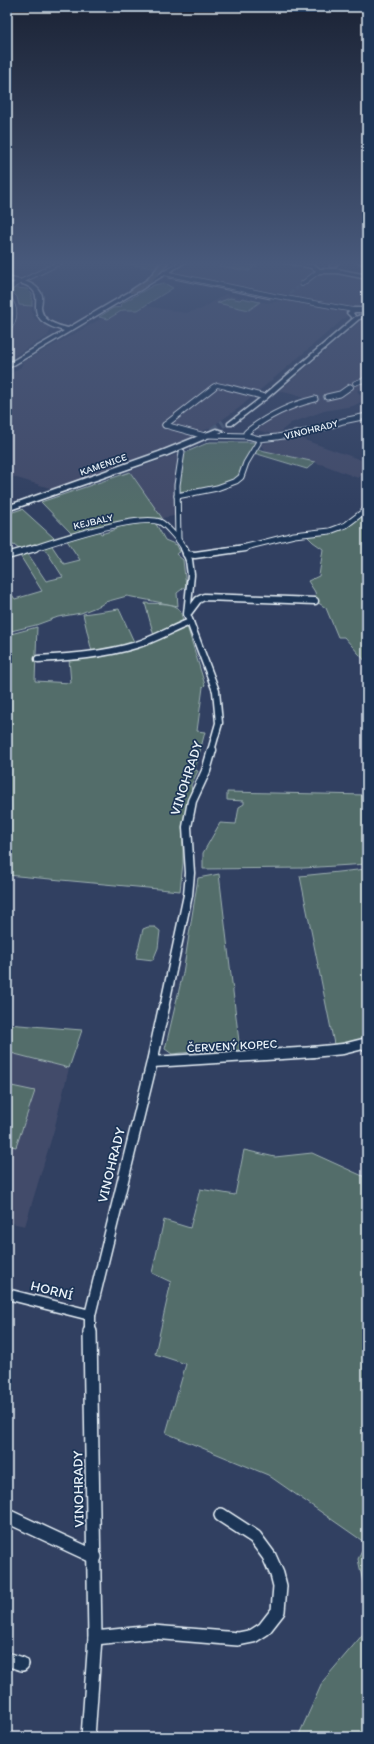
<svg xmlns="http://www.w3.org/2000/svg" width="374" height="1744" font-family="Itim,sans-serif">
  <rect width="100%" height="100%" fill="#314061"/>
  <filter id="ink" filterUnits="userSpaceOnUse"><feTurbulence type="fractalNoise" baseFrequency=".025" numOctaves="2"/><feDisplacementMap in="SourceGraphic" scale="8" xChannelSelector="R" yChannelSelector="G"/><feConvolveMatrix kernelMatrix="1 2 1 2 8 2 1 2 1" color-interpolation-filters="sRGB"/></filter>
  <g filter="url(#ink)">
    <g fill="#424b6b">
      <polygon points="194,262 279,262 309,267 314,271 332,272 367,278 367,299 359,306 351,307 176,273"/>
      <polygon points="225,294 267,303 287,300 344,311 347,316 239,408 213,426 203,431 198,431 194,434 195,437 53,489 7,475 7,376 21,367 23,362 126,305 147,306 185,313 202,309"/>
      <polygon points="16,305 31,305 32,312 34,318 51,329 48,336 10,358 7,357 7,335 14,327 17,316"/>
      <polygon points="363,319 367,319 367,381 357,391 365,400 353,406 324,411 291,423 276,435 257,430 276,415 308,402 300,396 279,391"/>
      <polygon points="296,437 367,462 367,471 358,478 324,465 264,451 265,449 260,444"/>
      <polygon points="178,454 174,479 174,516 162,518 130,471"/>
      <polygon points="7,1052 69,1068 54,1130 25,1226 7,1222"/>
    </g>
    <g fill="#526d6a" stroke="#9dafb1">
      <polygon points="119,262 161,262 153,268"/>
      <polygon points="218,262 233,262 257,266 250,266 253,268 249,271 219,266 222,264"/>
      <polygon points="164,283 173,288 138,310 123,310 108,319 99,317 113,308 121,307 122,303 154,285"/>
      <polygon points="15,288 27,289 32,294 32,306 19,305 17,297 11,291 11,289"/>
      <polygon points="230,298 240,300 242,298 260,302 249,310 217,303"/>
      <polygon points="210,442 256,442 256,444 239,477 225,485 178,492 184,453"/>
      <polygon points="256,449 315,462 307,469 254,453"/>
      <polygon points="130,472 162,518 141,520 20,550 14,545 7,547 7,514 22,509 54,538 71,533 41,502"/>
      <polygon points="367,510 367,663 344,637 338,637 326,608 317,602 315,592 308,581 319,576 323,549 313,542 307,536 330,532"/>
      <polygon points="151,522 156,524 165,540 177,545 180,552 176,554 183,560 186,586 177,593 178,606 127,596 105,602 101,605 81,613 58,617 36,625 7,632 7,588 15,599 42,591 19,554 26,551 46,581 63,577 43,546 50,543 64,564 80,560 66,539 99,531 101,534 117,529 116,527"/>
      <path d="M 145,603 C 154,604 171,602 178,608 C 181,611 182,617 183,621 L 154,636 Z"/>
      <polygon points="119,609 135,644 92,652 83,614"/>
      <polygon points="187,626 205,685 203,687 197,731 205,732 195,770 198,771 191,785 192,792 185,813 183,826 183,863 180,891 7,875 7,635 37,627 35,681 71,683 69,659 114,653"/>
      <polygon points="227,792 367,795 367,864 303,868 203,869 203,853 220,823 236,824 239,807 244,804 244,801 227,800"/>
      <polygon points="367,869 367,1038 349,1043 334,1044 300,876"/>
      <polygon points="219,874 240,1050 202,1051 172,1054 165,1049 183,973 198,878"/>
      <polygon points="148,927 155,927 160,931 158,948 153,960 136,958 143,929"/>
      <polygon points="7,1024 82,1030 69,1068 7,1052"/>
      <polygon points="7,1085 35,1091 16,1147 7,1145"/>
      <polygon points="244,1150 275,1157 312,1153 367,1178 367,1523 364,1542 268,1475 166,1433 186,1364 155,1354 171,1282 152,1273 164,1220 190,1228 200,1189 235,1195"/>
      <polygon points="365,1545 367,1546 367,1601 358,1559"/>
      <polygon points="364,1633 367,1634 367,1737 298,1737 323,1681"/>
    </g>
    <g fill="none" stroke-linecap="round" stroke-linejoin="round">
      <polyline stroke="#829fb2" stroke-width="1" points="234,265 250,270"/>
      <polyline stroke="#4c5b78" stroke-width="4" stroke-dasharray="4 2" stroke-linecap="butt" points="290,293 302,284"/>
      <polyline stroke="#4c5b78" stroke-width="5" stroke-dasharray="5 2.5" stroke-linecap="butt" points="315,399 327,397"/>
      <polyline stroke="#4c5b78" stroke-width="8" stroke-dasharray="8 3.5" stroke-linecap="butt" points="212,431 224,423"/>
      <g stroke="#e8f1f8" stroke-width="5.5">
        <g id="street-far5">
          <polyline points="164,273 275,296 353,310"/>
          <polyline points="302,284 319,271"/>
          <polyline points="7,292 14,285 61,262"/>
          <path d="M 7,295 C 17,309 17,318 7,332"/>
          <polyline points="355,383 367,379"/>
          <polyline points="212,388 217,385 231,388"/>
          <polyline points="349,388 351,387"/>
        </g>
      </g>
      <g stroke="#e8f1f8" stroke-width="7">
        <g id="street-far4">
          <polyline points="227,387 265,397"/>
          <polyline points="327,397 340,394 350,387"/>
          <polyline points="165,425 214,387"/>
          <polyline points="165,425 205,436"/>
          <polyline points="207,435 248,436 259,439 277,437 317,430 343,421 367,416"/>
          <path d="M 248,436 L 246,433 L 248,431 C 269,415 290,405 315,399"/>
          <polyline points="177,496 217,488 236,481 241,477 246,463 258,443"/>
          <polyline points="178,539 177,485 182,452"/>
          <path d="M 32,549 C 56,541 138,514 160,522 C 165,524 182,543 184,549"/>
          <polyline points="238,549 294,535 330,531 346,525 367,509"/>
        </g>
      </g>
      <g stroke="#e8f1f8" stroke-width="9">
        <g id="street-far3">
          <polyline points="184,548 189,560 191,575 187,614 216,691 219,723 211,751"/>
          <polyline points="186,554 195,555 245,548"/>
          <polyline points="7,556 35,548"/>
          <polyline points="189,612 198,600 204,597 315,601"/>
          <path d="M 38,659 C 71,657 104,655 136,645 C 155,639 172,629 190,622"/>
        </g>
      </g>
      <g stroke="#e8f1f8" stroke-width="11">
        <polyline id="street-far2" points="164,1008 188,895 190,873 187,827 192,801 206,771 212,750"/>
      </g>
      <g stroke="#e8f1f8" stroke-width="13">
        <g id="street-far1">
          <polyline points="312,1052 343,1049 367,1043"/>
          <polyline points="152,1062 315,1052"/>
          <polyline points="7,1294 90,1315"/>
          <polyline points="90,1333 90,1315 152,1062 164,1007"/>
        </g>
      </g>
      <g stroke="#e8f1f8" stroke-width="16">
        <g id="street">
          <polyline points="7,1516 95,1557"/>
          <polyline points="95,1638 153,1632 238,1639 253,1636 264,1629 278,1611 280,1586 277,1574 269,1556 255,1537 221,1515"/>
          <polyline points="7,1659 22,1664"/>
          <polyline points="88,1737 95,1638 90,1332"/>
        </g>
      </g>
      <g stroke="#e8f1f8" stroke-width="3">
        <g id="secondary">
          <path d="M 180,262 L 186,262 L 7,369 L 7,364 L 64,331 C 51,327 35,322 36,306 C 36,302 37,297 35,293 C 31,284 16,282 7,281 L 7,277 C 18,280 35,281 41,293 C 43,297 42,301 41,306 C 41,321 56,325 68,328 Z"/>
          <polygon points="282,262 292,262 316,266 320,269 337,269 367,275 367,279 337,273 319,273 312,268"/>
          <polygon points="367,308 367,312 355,312 353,313 355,316 352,318 347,313 354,308"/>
          <polygon points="361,315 364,317 363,318 359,319 267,398 232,425 228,425 228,423 263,396 355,317"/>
          <polygon points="216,429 223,431 165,456 7,511 7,506 159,452"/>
        </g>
      </g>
      <g stroke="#e8f1f8" stroke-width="3">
        <g id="highway">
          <path d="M 162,262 L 168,262 C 161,272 142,295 130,293 L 130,291 L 148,279 Z"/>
          <polygon points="333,262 340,262 334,267 330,267 330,264"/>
          <polygon points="358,262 367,262 367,265 359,263"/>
        </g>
      </g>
      <use href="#street-far5" stroke="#1d3557" stroke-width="4"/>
      <use href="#street-far4" stroke="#1d3557" stroke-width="5"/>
      <use href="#street-far3" stroke="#1d3557" stroke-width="6"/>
      <use href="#street-far2" stroke="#1d3557" stroke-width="8"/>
      <use href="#street-far1" stroke="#1d3557" stroke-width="10"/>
      <use href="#street" stroke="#1d3557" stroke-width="13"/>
      <use href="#secondary" fill="#1d3557" fill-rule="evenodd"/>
      <use href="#highway" fill="#6b6f75" fill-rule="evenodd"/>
      <polyline stroke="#e8f1f8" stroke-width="1" points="169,278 270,299"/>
    </g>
  </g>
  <linearGradient id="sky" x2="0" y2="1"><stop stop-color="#1b2335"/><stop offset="0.52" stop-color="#48597b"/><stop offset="1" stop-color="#48597b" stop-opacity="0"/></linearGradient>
  <rect width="374" height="506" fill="url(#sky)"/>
  <g text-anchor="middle" stroke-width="3.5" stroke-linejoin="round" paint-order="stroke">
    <g font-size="10" fill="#e8f1f8" stroke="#1d3557">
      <text transform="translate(311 429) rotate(-14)" y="4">VINOHRADY</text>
      <text transform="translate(103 464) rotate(-19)" y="4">KAMENICE</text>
      <text transform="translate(93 521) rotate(-13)" y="4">KEJBALY</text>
    </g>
    <g font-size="12" fill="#e8f1f8" stroke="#1d3557">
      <text transform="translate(232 1046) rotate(-3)" y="4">ČERVENÝ KOPEC</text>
    </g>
    <g font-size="14" fill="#e8f1f8" stroke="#1d3557">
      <text transform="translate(186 778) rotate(-72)" y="5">VINOHRADY</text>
      <text transform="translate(111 1165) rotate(-76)" y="5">VINOHRADY</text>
      <text transform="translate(52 1290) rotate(14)" y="5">HORNÍ</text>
      <text transform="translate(78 1489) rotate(-91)" y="5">VINOHRADY</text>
    </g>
  </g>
  <rect width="374" height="1744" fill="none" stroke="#1d3557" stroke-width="24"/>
  <rect x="12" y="12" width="350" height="1720" fill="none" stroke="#e8f1f8" stroke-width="1.5" filter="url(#ink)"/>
</svg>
